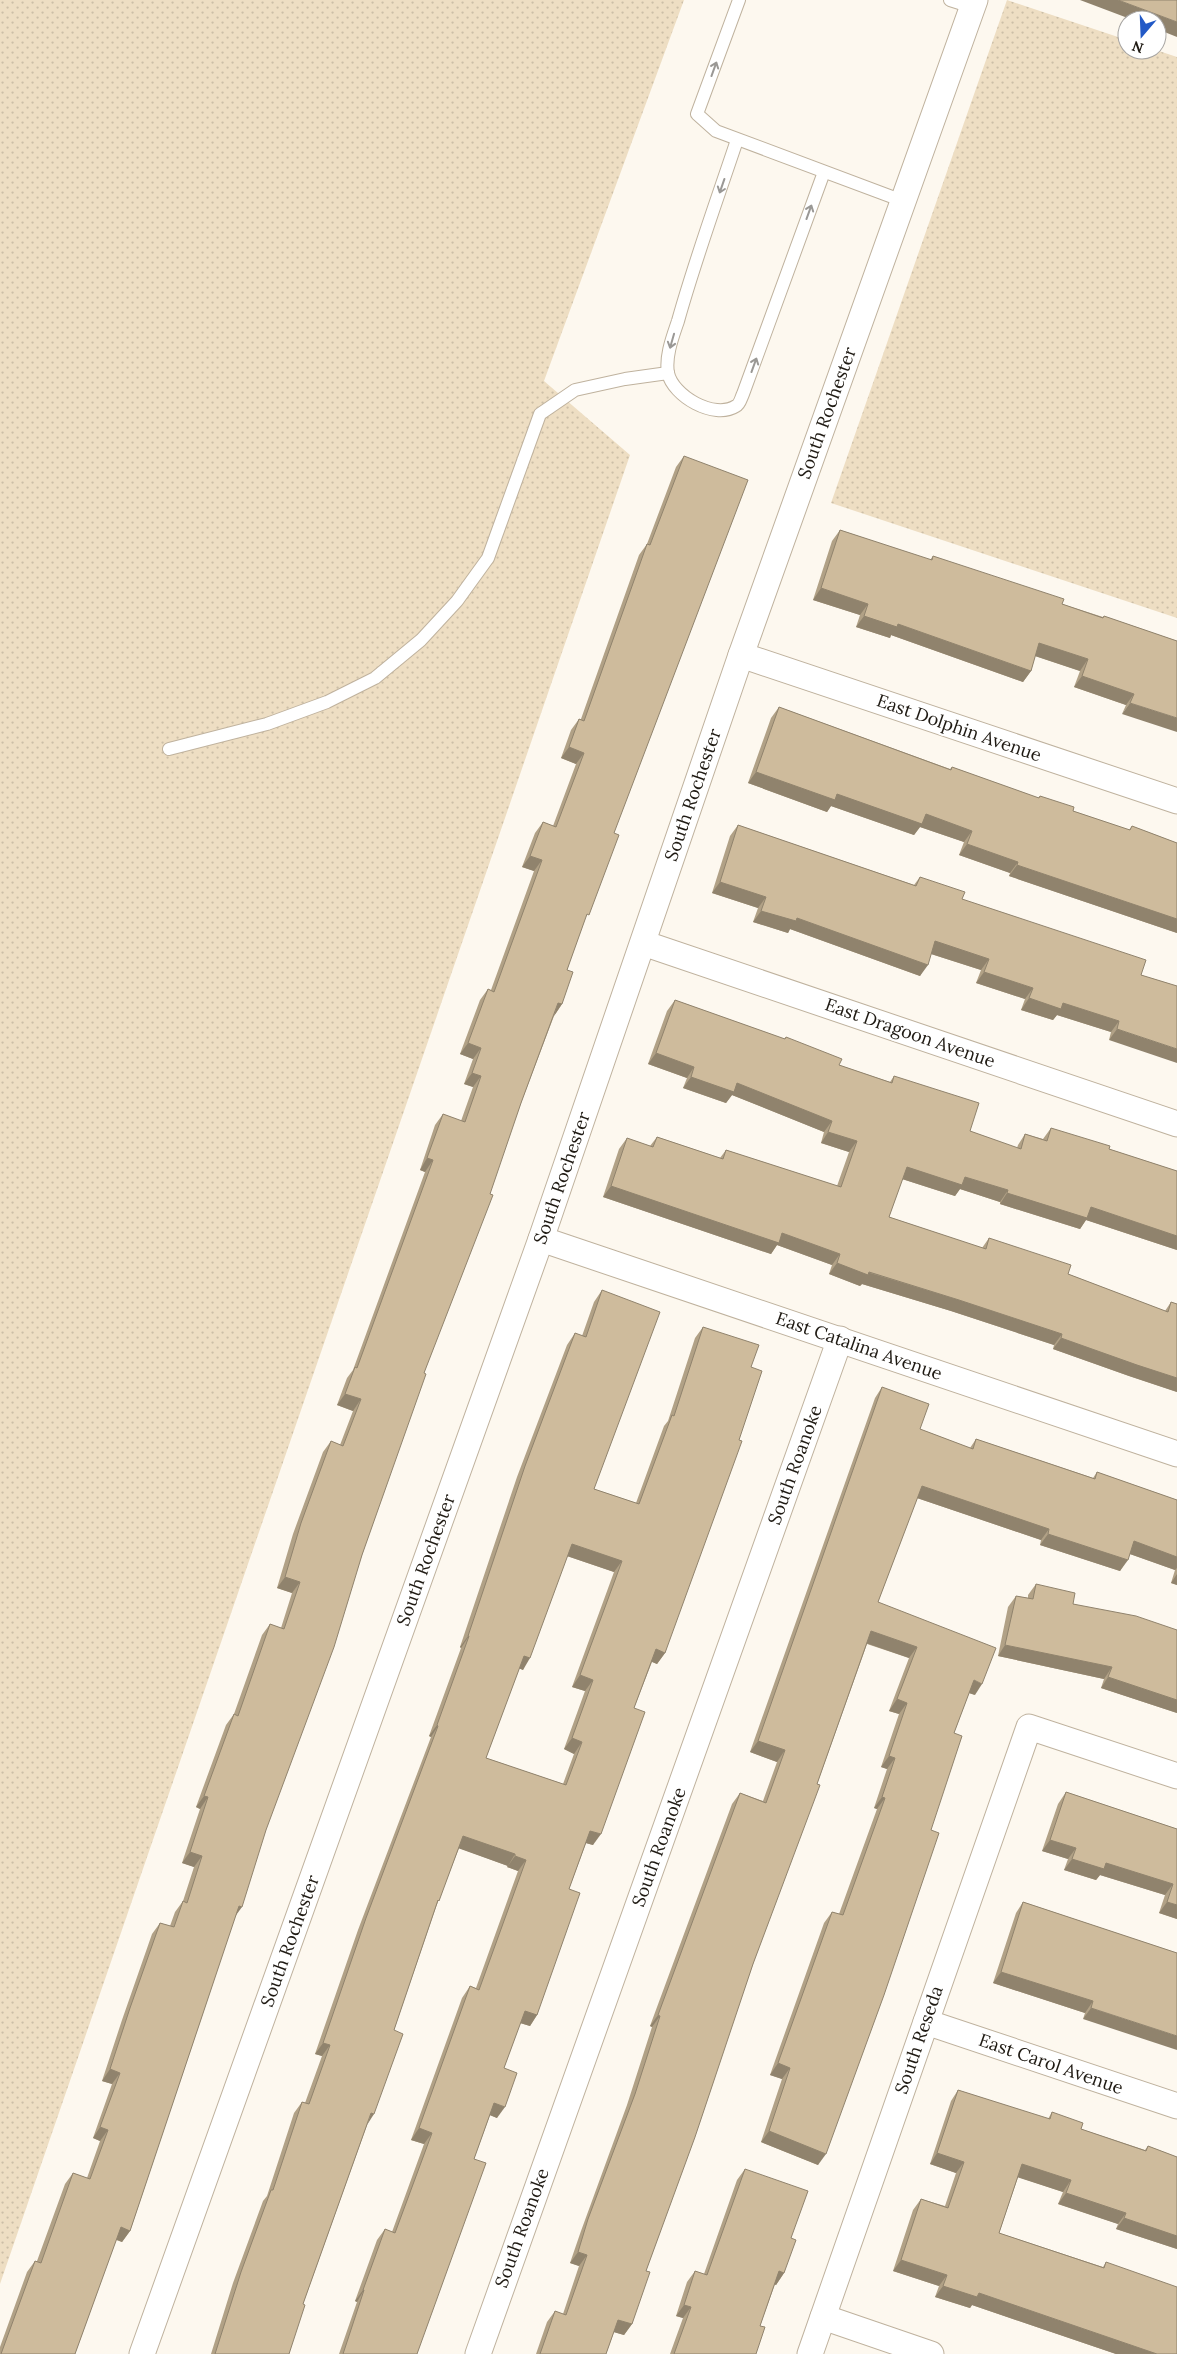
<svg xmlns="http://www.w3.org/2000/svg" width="1177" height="2354" font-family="Lora,serif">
  <defs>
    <pattern id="grass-dots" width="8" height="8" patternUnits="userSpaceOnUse" patternTransform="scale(1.25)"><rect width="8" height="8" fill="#eedec3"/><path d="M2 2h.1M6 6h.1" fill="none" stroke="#ccbea7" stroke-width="1.8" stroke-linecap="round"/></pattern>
  </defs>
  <rect width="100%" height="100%" fill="#fdf8ef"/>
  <g fill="url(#grass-dots)">
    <polygon points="0,0 684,0 544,381 630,455 0,2284"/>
    <polygon points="1007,0 1127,40 1127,50 1156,50 1177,57 1177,618 831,503"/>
  </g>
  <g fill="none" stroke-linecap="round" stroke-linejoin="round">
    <g stroke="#bfb29e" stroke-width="14">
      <g id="service">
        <polyline points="739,0 697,114 716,131 903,201"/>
        <polyline points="950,0 972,7"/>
        <path d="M 737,140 C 717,200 695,260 678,321 C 673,336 665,356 668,373 C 673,396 714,420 736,406 C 740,404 741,398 743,394 L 824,172"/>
        <polyline points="169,749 267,724 327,702 375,678 421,640 457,601 488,558 540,414 575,390 625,379 668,373"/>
      </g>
    </g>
    <g stroke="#bfb29e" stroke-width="27">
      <g id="minor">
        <polyline points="741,655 1177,801"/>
        <polyline points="643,943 1177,1124"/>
        <polyline points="541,1239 1177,1454"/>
        <polyline points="926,2022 1177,2106"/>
        <polyline points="823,2317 931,2354"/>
        <polyline points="142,2354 541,1239 741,655 975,0"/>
        <polyline points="478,2354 840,1339"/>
        <polyline points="810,2354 1029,1727 1177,1776"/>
      </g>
    </g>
    <use href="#service" stroke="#fff" stroke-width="12"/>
    <use href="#minor" stroke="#fff" stroke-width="25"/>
  </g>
  <g fill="#b1a186" fill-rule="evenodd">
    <polygon points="684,456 614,833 567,970 562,1004 554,1016 521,1103 424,1373 362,1555 235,1917 130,2231 122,2242 116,2240 75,2354 0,2354 0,2347 27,2272 35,2261 37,2261 65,2184 73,2173 87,2178 100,2141 93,2138 112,2084 102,2081 122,2020 152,1934 160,1923 170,1926 175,1912 183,1901 194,1867 182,1863 200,1809 196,1807 226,1725 234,1714 262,1635 270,1624 281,1628 292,1593 277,1588 293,1534 323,1452 331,1441 340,1445 353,1411 337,1405 347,1378 353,1370 425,1172 420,1170 435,1125 443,1114 461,1121 473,1087 464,1084 473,1059 460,1054 480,1000 488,989 491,990 534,871 522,867 535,833 543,822 553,826 576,764 561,758 571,730 579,719 581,719 639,555 647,544 676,467"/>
    <polygon points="840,530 930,560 933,556 1062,604 1103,617 1104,616 1177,641 1122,714 1126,705 1074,687 1080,671 1035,656 1031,671 1023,682 891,635 890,638 856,627 860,615 813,600 832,541"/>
    <polygon points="779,707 950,769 952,767 1038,798 1040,796 1073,811 1129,830 1132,826 1177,843 1177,933 1009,876 1010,873 959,855 964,842 920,827 914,835 831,806 827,812 748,783 771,718"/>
    <polygon points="738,825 914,885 920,877 962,899 1141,975 1177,986 1109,1040 1111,1032 1057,1015 1053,1020 1021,1010 1025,999 976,983 981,970 931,954 920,976 790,929 788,933 753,922 758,908 712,893 730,836"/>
    <polygon points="675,1000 784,1039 786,1037 839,1065 890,1082 894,1076 970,1131 1017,1148 1018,1145 1025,1134 1043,1139 1051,1128 1109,1149 1177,1171 1177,1250 1086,1220 1080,1229 1000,1204 1000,1202 960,1189 955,1196 902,1179 889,1217 982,1248 989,1238 1068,1274 1165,1311 1171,1302 1177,1304 1177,1392 1129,1376 1053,1349 1054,1345 951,1311 862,1284 860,1286 829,1274 832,1265 777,1245 771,1254 603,1197 619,1149 627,1138 650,1146 657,1137 720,1158 726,1150 837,1186 849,1152 821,1143 824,1132 732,1095 726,1103 683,1088 687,1078 648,1064 667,1011"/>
    <path d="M 602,1290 L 594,1489 L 636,1503 L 664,1426 L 668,1421 L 695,1338 L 703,1327 L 751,1367 L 665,1653 L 657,1664 L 652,1662 L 634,1708 L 593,1845 L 586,1843 L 569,1889 L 537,2015 L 530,2026 L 520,2023 L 504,2068 L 497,2118 L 490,2115 L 474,2159 L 417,2354 L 339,2354 L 357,2302 L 355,2301 L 377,2240 L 385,2229 L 392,2232 L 424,2144 L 411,2140 L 462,1998 L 470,1986 L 476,1988 L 518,1871 L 507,1867 L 508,1866 L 459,1848 L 436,1907 L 394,2030 L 367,2125 L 303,2304 L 289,2354 L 211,2354 L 233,2283 L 263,2201 L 267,2196 L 294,2113 L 302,2102 L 305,2103 L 322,2056 L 315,2054 L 358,1930 L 431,1737 L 429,1736 L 461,1648 L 460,1647 L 517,1477 L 567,1345 L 575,1333 L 582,1336 L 594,1302 ZM 567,1556 L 614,1572 L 572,1687 L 585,1691 L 564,1749 L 574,1754 L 563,1784 L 486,1758 L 519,1668 L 523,1670 Z"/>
    <polygon points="882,1387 920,1429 970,1448 976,1439 1093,1478 1097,1472 1177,1500 1177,1585 1171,1583 1175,1570 1130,1554 1120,1571 1040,1545 1041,1540 917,1498 878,1602 975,1695 969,1693 954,1733 818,2165 761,2142 782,2079 770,2075 824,1923 832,1912 839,1914 877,1809 874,1808 887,1769 881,1767 899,1714 889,1711 909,1658 867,1644 753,1964 646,2271 632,2324 624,2335 614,2332 606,2354 536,2354 547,2322 555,2311 563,2314 579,2266 570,2263 581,2231 627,2105 652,2027 650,2026 732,1804 740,1793 763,1801 777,1762 750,1752 875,1398"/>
    <polygon points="1036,1584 1073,1604 1177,1630 1177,1713 1101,1688 1104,1679 998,1656 1008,1607 1016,1596 1028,1598 1028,1595"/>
    <polygon points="1066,1792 1177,1829 1177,1919 1159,1913 1165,1895 1100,1875 1096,1880 1064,1870 1068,1859 1042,1851 1058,1804"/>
    <polygon points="1023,1902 1177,1953 1083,2019 1085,2013 993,1983 1016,1913"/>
    <polygon points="958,2090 1048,2119 1052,2112 1081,2129 1145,2150 1148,2146 1177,2157 1177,2249 1116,2229 1118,2224 1058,2204 1063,2192 1018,2177 999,2233 1103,2267 1106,2262 1177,2354 1116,2354 972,2305 970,2308 935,2297 939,2286 893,2271 913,2210 921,2199 945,2206 956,2173 930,2164 951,2101"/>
    <polygon points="745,2169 791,2238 784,2273 776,2285 775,2284 760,2326 756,2354 670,2354 683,2318 676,2316 687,2282 695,2271 704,2274 737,2180"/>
  </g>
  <g fill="#90836d">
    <polygon points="1080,0 1118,0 1177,22 1177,37 1157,29 1157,20 1133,20"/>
    <polygon points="821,588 868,604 860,615 813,600"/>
    <polygon points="864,616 898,624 1031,671 1023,682 891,635 890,638 856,627"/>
    <polygon points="1039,643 1088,659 1080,671 1032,655"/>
    <polygon points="1082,676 1134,694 1126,705 1074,687"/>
    <polygon points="1130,703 1177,718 1177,732 1122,714"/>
    <polygon points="569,747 584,753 576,764 561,758"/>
    <polygon points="756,772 837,794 926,814 972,831 964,842 920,827 914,835 831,806 827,812 748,783"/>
    <polygon points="967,844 1018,862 1010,873 959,855"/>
    <polygon points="530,856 542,860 534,871 522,867"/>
    <polygon points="1017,865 1177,919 1177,933 1009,876"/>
    <polygon points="720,882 766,897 758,908 712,893"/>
    <polygon points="761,911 797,918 928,965 920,976 790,929 788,933 753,922"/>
    <polygon points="935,941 989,959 981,970 928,953"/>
    <polygon points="984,972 1033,988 1025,999 976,983"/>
    <polygon points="1029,998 1063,1003 1119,1021 1111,1032 1057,1015 1053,1020 1021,1010"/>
    <polygon points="558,1003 562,1004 554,1016"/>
    <polygon points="1117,1029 1177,1049 1177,1063 1109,1040"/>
    <polygon points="468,1043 481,1048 473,1059 460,1054"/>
    <polygon points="656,1053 694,1067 687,1078 648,1064"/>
    <polygon points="472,1073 481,1076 473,1087 464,1084"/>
    <polygon points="691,1077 737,1083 832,1121 824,1132 732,1095 726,1103 683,1088"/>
    <polygon points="828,1132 857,1141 849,1152 821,1143"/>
    <polygon points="427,1158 433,1160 425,1172 420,1170"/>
    <polygon points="907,1167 965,1177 1008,1190 1000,1202 960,1189 955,1196 899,1178"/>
    <polygon points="611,1186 782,1233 840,1254 832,1265 777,1245 771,1254 603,1197"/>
    <polygon points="1007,1193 1091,1207 1177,1236 1177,1250 1086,1220 1080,1229 1000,1204"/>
    <polygon points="837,1263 959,1300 1062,1334 1054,1345 951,1311 862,1284 860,1286 829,1274"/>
    <polygon points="1061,1338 1177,1378 1177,1392 1129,1376 1053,1349"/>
    <polygon points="345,1394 361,1399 353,1411 337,1405"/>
    <polygon points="922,1486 1049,1529 1041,1540 914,1497"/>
    <polygon points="1048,1534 1128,1560 1120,1571 1040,1545"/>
    <polygon points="1134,1541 1177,1557 1177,1568 1175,1570 1127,1553"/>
    <polygon points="572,1544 622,1561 614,1572 564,1555"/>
    <polygon points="1177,1574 1177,1585 1171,1583"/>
    <polygon points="285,1577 300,1582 292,1593 277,1588"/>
    <polygon points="871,1631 917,1647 909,1658 863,1642"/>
    <polygon points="468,1636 469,1636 461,1648 460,1647"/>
    <polygon points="1005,1645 1112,1667 1104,1679 998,1656"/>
    <polygon points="656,1649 665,1653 657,1664 648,1660"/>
    <polygon points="524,1656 530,1658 523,1670 516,1667"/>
    <polygon points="580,1675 593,1680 585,1691 572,1687"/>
    <polygon points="1108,1677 1177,1700 1177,1713 1101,1688"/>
    <polygon points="974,1680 982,1684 975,1695 966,1692"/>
    <polygon points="897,1699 907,1703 899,1714 889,1711"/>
    <polygon points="437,1725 438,1726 431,1737 429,1736"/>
    <polygon points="572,1738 582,1742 574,1754 564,1749"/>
    <polygon points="758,1741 785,1750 777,1762 750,1752"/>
    <polygon points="889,1756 895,1758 887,1769 881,1767"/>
    <polygon points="204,1796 208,1797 200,1809 196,1807"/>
    <polygon points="882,1797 885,1798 877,1809 874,1808"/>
    <polygon points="590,1831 601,1834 593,1845 582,1842"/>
    <polygon points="463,1836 515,1854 508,1866 455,1847"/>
    <polygon points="1050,1840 1076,1848 1068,1859 1042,1851"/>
    <polygon points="190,1852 202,1856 194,1867 182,1863"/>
    <polygon points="515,1856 526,1860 518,1871 507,1867"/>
    <polygon points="1072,1859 1106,1863 1173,1884 1165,1895 1100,1875 1096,1880 1064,1870"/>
    <polygon points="1167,1902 1177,1905 1177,1919 1159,1913"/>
    <polygon points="239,1906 242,1907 234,1918"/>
    <polygon points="1001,1972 1093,2001 1085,2013 993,1983"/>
    <polygon points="1091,2008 1177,2036 1177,2050 1083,2019"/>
    <polygon points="525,2011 537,2015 530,2026 517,2022"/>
    <polygon points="658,2015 660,2016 652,2027 650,2026"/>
    <polygon points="323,2043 330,2045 322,2056 315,2054"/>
    <polygon points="778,2063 790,2068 782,2079 770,2075"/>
    <polygon points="110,2069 120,2073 112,2084 102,2081"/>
    <polygon points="494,2103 505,2107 497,2118 487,2114"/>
    <polygon points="371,2113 374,2114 367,2125"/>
    <polygon points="100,2127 108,2130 100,2141 93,2138"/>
    <polygon points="419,2128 432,2133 424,2144 411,2140"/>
    <polygon points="769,2131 826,2154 818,2165 761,2142"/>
    <polygon points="937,2153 964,2162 956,2173 930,2164"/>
    <polygon points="1022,2164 1071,2180 1063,2192 1014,2176"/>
    <polygon points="1066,2193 1126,2213 1118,2224 1058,2204"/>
    <polygon points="1124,2218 1177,2236 1177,2249 1116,2229"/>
    <polygon points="121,2227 130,2231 122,2242 113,2238"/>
    <polygon points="578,2252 587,2255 579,2266 570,2263"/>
    <polygon points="901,2260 947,2275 939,2286 893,2271"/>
    <polygon points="779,2271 784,2273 776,2285 771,2283"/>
    <polygon points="943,2286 979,2293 1157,2354 1116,2354 972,2305 970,2308 935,2297"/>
    <polygon points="363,2290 364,2290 357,2302 355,2301"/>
    <polygon points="684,2305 691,2307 683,2318 676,2316"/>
    <polygon points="618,2320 632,2324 624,2335 610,2331"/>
  </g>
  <g fill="#cebb9c" stroke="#90836d" fill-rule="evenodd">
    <polygon points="1118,0 1177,0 1177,22"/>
    <polygon points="684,456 748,480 614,833 619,835 589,915 587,914 567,970 573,972 562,1004 558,1003 521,1103 490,1194 493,1195 424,1373 426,1374 362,1555 334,1647 266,1830 242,1907 239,1906 130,2231 121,2227 75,2354 1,2354 35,2261 41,2263 73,2173 90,2179 108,2130 100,2127 120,2073 110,2069 130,2008 160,1923 174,1927 183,1901 187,1903 202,1856 190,1852 208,1797 204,1796 234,1714 238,1716 270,1624 284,1629 300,1582 285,1577 301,1523 331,1441 343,1446 361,1399 345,1394 355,1367 357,1368 433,1160 427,1158 443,1114 465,1122 481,1076 472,1073 481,1048 468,1043 488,989 494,992 542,860 530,856 543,822 556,827 584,753 569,747 579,719 584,721 647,544 650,545"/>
    <polygon points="840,530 932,560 933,556 1064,599 1062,604 1103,618 1104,616 1177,641 1177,718 1130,703 1134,694 1082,676 1088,659 1039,643 1031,671 898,624 897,627 864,616 868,604 821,588"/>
    <polygon points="779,707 951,770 952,767 1039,798 1040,796 1074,807 1073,811 1130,830 1132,826 1177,843 1177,919 1017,865 1018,862 967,844 972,831 926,814 922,824 837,794 835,800 756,772"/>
    <polygon points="738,825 916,886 920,877 965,892 962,899 1146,960 1141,975 1177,986 1177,1049 1117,1029 1119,1021 1063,1003 1061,1009 1029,998 1033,988 984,972 989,959 935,941 928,965 797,918 796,921 761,911 766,897 720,882"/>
    <polygon points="675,1000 785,1039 786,1037 842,1059 839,1065 892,1083 894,1076 979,1103 970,1131 1021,1149 1025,1134 1047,1141 1051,1128 1110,1146 1109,1149 1177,1171 1177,1236 1091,1207 1087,1218 1007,1193 1008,1190 965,1177 962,1185 907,1167 889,1217 986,1249 989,1238 1071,1265 1068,1274 1168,1312 1171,1302 1177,1304 1177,1378 1137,1365 1061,1338 1062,1334 959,1300 869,1272 868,1275 837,1263 840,1254 782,1233 779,1243 611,1186 627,1138 653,1147 657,1137 723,1159 726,1150 841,1187 857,1141 828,1132 832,1121 737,1083 734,1092 691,1077 694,1067 656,1053"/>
    <path d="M 602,1290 L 660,1312 L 594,1489 L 639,1504 L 672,1415 L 674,1416 L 703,1327 L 759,1345 L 751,1367 L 762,1371 L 739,1440 L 742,1441 L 665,1653 L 656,1649 L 634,1708 L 645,1712 L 601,1834 L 590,1831 L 569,1889 L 580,1893 L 537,2015 L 525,2011 L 504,2068 L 517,2073 L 505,2107 L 494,2103 L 474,2159 L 486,2163 L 417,2354 L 343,2354 L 364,2290 L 363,2290 L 385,2229 L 395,2233 L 432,2133 L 419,2128 L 470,1986 L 479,1990 L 526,1860 L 515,1856 L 515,1854 L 463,1836 L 439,1901 L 438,1900 L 394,2030 L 403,2034 L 374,2114 L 371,2113 L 303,2304 L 305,2305 L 289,2354 L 215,2354 L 241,2272 L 271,2190 L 273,2190 L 302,2102 L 309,2104 L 330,2045 L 323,2043 L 366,1918 L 438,1726 L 437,1725 L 469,1636 L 468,1636 L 525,1466 L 575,1333 L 586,1337 ZM 572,1544 L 622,1561 L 580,1675 L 593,1680 L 572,1738 L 582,1742 L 566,1785 L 486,1758 L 524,1656 L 530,1658 Z"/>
    <polygon points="882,1387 929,1404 920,1429 973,1449 976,1439 1095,1479 1097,1472 1177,1500 1177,1557 1134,1541 1128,1560 1048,1534 1049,1529 922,1486 878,1602 996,1648 982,1684 974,1680 954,1733 962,1736 931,1830 939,1833 884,1995 826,2154 769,2131 790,2068 778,2063 832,1912 843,1915 885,1798 882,1797 895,1758 889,1756 907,1703 897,1699 917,1647 871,1631 817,1784 820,1785 753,1964 695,2137 646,2271 650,2272 632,2324 618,2320 606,2354 540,2354 555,2311 566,2315 587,2255 578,2252 588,2219 635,2094 660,2016 658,2015 740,1793 766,1803 785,1750 758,1741"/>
    <polygon points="1036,1584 1075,1593 1073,1604 1136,1616 1177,1630 1177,1700 1108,1677 1112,1667 1005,1645 1016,1596 1033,1599"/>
    <polygon points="1066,1792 1177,1829 1177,1905 1167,1902 1173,1884 1106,1863 1104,1869 1072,1859 1076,1848 1050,1840"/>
    <polygon points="1023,1902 1177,1953 1177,2036 1091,2008 1093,2001 1001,1972"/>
    <polygon points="958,2090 1050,2119 1052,2112 1083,2123 1081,2129 1146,2151 1148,2146 1177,2157 1177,2236 1124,2218 1126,2213 1066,2193 1071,2180 1022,2164 999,2233 1104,2268 1106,2262 1177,2287 1177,2354 1157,2354 979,2293 977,2297 943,2286 947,2275 901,2260 921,2199 948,2208 964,2162 937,2153"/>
    <polygon points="745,2169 808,2191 791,2238 796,2240 784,2273 779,2271 760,2326 765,2327 756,2354 674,2354 691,2307 684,2305 695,2271 707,2275"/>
  </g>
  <defs><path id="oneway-shaft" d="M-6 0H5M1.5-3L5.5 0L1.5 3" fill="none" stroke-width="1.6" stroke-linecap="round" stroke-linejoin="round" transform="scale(1.25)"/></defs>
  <g stroke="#9a9895">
    <use href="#oneway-shaft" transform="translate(714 69) rotate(-70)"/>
    <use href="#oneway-shaft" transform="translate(722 186) rotate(109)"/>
    <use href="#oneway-shaft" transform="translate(809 212) rotate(-70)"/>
    <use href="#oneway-shaft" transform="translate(672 341) rotate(106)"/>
    <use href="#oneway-shaft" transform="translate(754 365) rotate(-70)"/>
  </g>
  <g text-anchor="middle" stroke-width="4" stroke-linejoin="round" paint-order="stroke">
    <g font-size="18" fill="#1f1a13" stroke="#fff">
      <text transform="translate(827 413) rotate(-70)" y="6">South Rochester</text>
      <text transform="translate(959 728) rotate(19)" y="6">East Dolphin Avenue</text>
      <text transform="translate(693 795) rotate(-71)" y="6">South Rochester</text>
      <text transform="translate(910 1033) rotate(19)" y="6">East Dragoon Avenue</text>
      <text transform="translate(562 1178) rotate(-71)" y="6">South Rochester</text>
      <text transform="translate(859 1346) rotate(19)" y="6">East Catalina Avenue</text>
      <text transform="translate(795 1465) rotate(-70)" y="6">South Roanoke</text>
      <text transform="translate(426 1560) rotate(-70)" y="6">South Rochester</text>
      <text transform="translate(659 1847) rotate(-70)" y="6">South Roanoke</text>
      <text transform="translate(290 1941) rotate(-70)" y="6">South Rochester</text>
      <text transform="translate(919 2040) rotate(-71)" y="6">South Reseda</text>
      <text transform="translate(1051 2064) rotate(19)" y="6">East Carol Avenue</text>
      <text transform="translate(522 2228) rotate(-70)" y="6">South Roanoke</text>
    </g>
  </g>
  <g transform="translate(1142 35) rotate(199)"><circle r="24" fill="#ffffff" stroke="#a5a3a1"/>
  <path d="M0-4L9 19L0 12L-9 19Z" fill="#2259c6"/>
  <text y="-8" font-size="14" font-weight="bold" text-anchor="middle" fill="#1f1a13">N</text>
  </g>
</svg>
